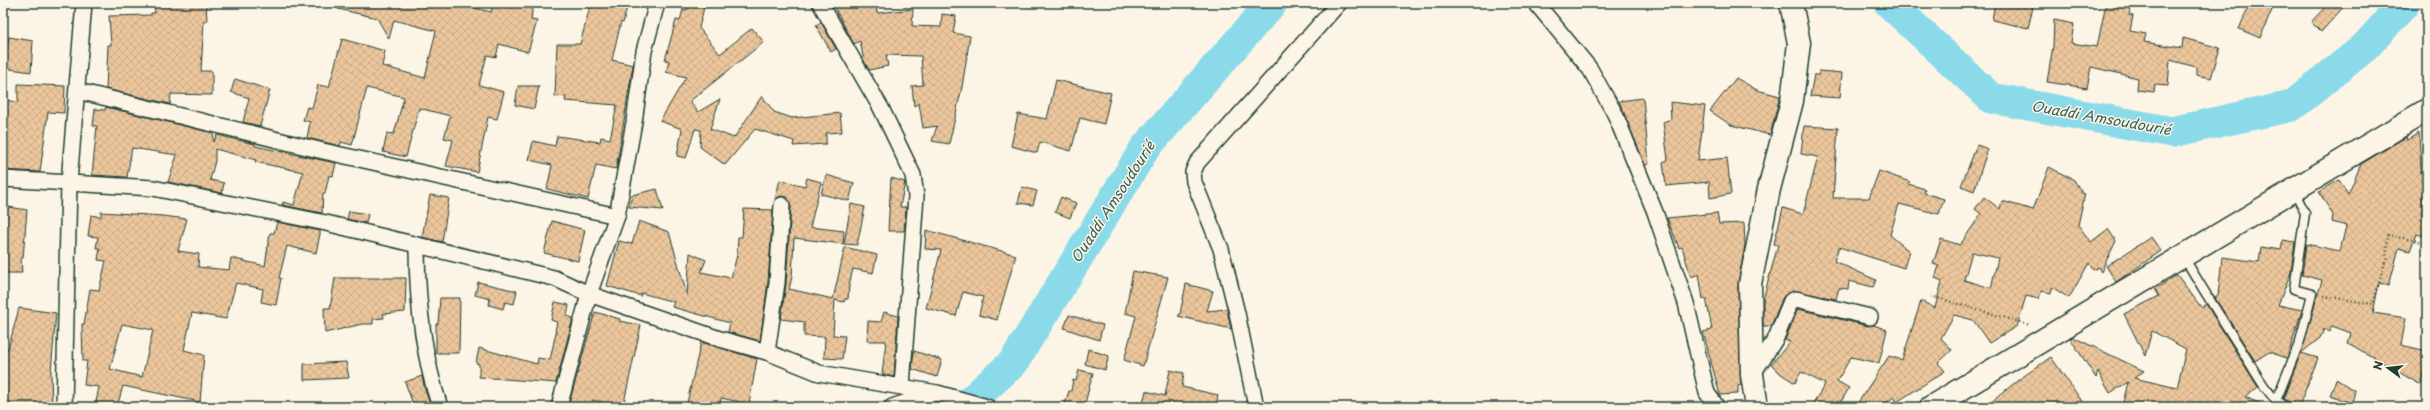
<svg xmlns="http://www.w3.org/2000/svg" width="2430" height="410" font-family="'Playpen Sans',sans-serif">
  <defs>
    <pattern id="building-cross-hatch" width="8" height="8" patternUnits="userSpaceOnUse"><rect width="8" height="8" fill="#ecc69c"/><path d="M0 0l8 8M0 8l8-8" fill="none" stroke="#caab87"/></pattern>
  </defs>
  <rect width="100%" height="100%" fill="#fcf5e5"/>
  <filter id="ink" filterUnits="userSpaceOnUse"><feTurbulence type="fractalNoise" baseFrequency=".025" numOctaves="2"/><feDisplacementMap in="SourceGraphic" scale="8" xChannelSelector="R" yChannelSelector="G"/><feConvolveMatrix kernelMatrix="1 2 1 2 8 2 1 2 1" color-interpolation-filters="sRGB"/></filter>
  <g filter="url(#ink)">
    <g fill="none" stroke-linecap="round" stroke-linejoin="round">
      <g stroke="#8bdaea" stroke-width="31">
        <polyline points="1889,3 1991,98 2172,132 2292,106 2365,47 2405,3"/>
        <polyline points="964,407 1013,363 1145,148 1272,3"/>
      </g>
    </g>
    <g fill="url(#building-cross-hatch)" stroke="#1f3d34" fill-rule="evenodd">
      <polygon points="154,3 206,3 207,21 204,21 201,71 212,71 212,95 171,94 170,104 106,89 108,45 111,45 109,16 151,15 151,13 155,13"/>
      <polygon points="338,3 464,3 463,5 491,12 493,3 533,3 531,20 537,21 528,52 499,44 496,57 487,55 479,85 504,92 497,119 488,117 477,172 446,166 453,140 444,138 450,116 419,108 406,157 383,152 387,133 394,134 404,97 367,88 352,145 341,142 340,146 307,138 310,122 303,120 307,107 312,108 318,85 329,87 342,39 385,51 382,66 425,78 436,31 394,20 389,39 377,18 338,9"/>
      <polygon points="591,3 628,3 623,23 621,22 612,60 633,65 616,169 596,165 588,199 547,189 552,165 529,160 533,141 555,146 557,136 600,142 601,137 610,139 617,105 565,101 566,97 555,96 557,44 580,44"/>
      <polygon points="693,3 705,3 699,28 720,54 752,28 764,42 690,101 698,112 720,99 710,129 734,138 762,96 774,112 792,118 840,113 842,132 826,133 826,144 793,146 794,141 755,129 725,165 700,147 701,130 695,129 686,158 677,156 682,129 660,121 686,77 666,72 669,61 665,60 676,20 680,21 683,9 687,10"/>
      <polygon points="832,3 846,3 847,6 876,3 877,13 913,9 912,26 941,27 942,14 956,16 953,33 970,36 962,87 949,144 932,141 937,126 923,128 919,103 914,106 912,86 923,85 921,56 886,55 888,66 869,70 864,61 860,41 854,44"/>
      <polygon points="1995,3 2034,3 2028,28 1992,20"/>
      <polygon points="2106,3 2131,6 2129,15 2133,16 2130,31 2146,34 2144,42 2182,48 2183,38 2220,48 2211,78 2196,75 2196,67 2170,60 2168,86 2155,85 2154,92 2137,90 2138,78 2091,67 2087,88 2047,82 2053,46 2054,20 2074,24 2071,43 2097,47"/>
      <polygon points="2250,3 2275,3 2260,38 2239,29"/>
      <polygon points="2329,3 2347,3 2321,32 2311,22"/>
      <polygon points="821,22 836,49 831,52 816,25"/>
      <polygon points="9,37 33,41 31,72 4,68"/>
      <polygon points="1819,71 1842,73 1840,98 1810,96 1814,75 1819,75"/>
      <polygon points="1736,78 1757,90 1780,96 1770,135 1731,125 1710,111"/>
      <polygon points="235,79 270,90 260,126 243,122 249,98 231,92"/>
      <polygon points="1056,80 1111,93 1104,124 1080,118 1071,151 1040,142 1037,153 1011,146 1018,114 1047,119"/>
      <polygon points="18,84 65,86 64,113 48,112 40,172 3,170 3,100 18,102"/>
      <polygon points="518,86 539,86 534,109 515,105"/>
      <polygon points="1643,98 1649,164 1645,165 1619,101"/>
      <polygon points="1670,102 1705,106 1698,161 1727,158 1731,194 1710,198 1709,182 1666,186 1663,162 1668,160 1663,122 1671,119"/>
      <polygon points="106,107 213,133 214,142 217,135 255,144 255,146 336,163 333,176 329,175 325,194 323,193 322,213 282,205 283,202 294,205 303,172 255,162 256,160 215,149 215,161 210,180 224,183 222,193 168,182 177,155 132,148 127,177 92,175 97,126 93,126 95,109 105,110"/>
      <polygon points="1804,126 1838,128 1833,198 1869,198 1879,171 1910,182 1908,184 1925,189 1924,193 1944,199 1939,214 1899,204 1890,235 1909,251 1904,268 1839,247 1834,261 1876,280 1873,287 1849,281 1848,289 1839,288 1836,299 1793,291 1783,297 1771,326 1763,326 1763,300 1778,245 1774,244 1783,208 1803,214 1818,157 1801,154"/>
      <polygon points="2419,133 2423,202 2421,218 2427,219 2427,237 2416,234 2410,251 2399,248 2389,286 2379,283 2373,313 2406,318 2401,345 2427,351 2421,385 2348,343 2351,333 2332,326 2329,332 2324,329 2320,338 2301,353 2322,280 2302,275 2306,244 2340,251 2346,226 2332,222 2333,215 2319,192 2339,180 2348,195 2361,164 2406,137 2407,140"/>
      <polygon points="1977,145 1988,149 1974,191 1961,186"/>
      <path d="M 2049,167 L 2074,180 L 2082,193 L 2085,194 L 2078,225 L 2091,242 L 2108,229 L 2116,241 L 2101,272 L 2098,267 L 2093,270 L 2089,263 L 2069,298 L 2052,287 L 2051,293 L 2041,291 L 2039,299 L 2026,296 L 2017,326 L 1989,343 L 1973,320 L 1954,315 L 1941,338 L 1952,350 L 1938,363 L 1945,371 L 1897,402 L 1894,397 L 1881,407 L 1855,407 L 1889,356 L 1902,360 L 1921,301 L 1935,308 L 1942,281 L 1935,278 L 1939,266 L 1933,264 L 1941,239 L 1960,245 L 1981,214 L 1975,209 L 1984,197 L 2000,209 L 2002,201 L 2033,210 ZM 1972,252 L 1998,258 L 1991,288 L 1964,280 Z"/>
      <polygon points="826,175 854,183 849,201 821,194"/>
      <polygon points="807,178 821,182 810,227 844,231 843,244 794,238 792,277 789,289 833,299 845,247 877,255 873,273 853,269 849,285 848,299 845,299 844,302 835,300 833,335 845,336 842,359 824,358 825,337 804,336 804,322 781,319 786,284 791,206 787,197 782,196 775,199 780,180 805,186"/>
      <polygon points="891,178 905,182 900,207 906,207 904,231 888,231"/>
      <polygon points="1022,187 1037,191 1033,205 1018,203"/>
      <polygon points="657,189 663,210 629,207 632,195"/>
      <polygon points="430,195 449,198 442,242 422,237"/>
      <polygon points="1061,197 1076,203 1070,218 1055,212"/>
      <polygon points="851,204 865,207 857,245 844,244"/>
      <polygon points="3,206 27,210 23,258 21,258 22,273 3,273"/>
      <polygon points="744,209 773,210 768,282 760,341 728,332 730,323 672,307 674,302 641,293 641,296 607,286 619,241 632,244 639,221 669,232 687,295 690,253 706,260 701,272 731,278 737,255 738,237 742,237"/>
      <polygon points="349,211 368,214 366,223 347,219"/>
      <path d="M 101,212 L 163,216 L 187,219 L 178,251 L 199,254 L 198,267 L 229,270 L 231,258 L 265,266 L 270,233 L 274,233 L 277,222 L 320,231 L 320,234 L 316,253 L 287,246 L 279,278 L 281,278 L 276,305 L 261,302 L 263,289 L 236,283 L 226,319 L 192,313 L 184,350 L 204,355 L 200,402 L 123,386 L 117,407 L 95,407 L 99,387 L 84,385 L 87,361 L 83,361 L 82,324 L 84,324 L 90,289 L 99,290 L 106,261 L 98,260 L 100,248 L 96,248 L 98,237 L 88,236 L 91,215 L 101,217 ZM 122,324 L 153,330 L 142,377 L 110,369 Z"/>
      <polygon points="1717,213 1719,224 1744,223 1745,245 1738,284 1741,385 1738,386 1738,394 1720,395 1703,332 1712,330 1706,298 1703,299 1699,274 1691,277 1682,247 1679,248 1667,218"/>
      <polygon points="552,221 585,230 578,261 544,253"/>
      <polygon points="926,230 1016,255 997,320 979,315 983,297 963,292 956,316 926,308 941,250 925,249"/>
      <polygon points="2151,237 2161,251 2116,282 2106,266"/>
      <polygon points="2283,240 2295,242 2291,272 2278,305 2302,310 2287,358 2269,352 2255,361 2215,298 2218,296 2222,257 2259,262 2261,247 2281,250"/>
      <polygon points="1133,271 1168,277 1143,366 1124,360 1136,316 1125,313"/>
      <polygon points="2177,275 2201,307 2206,304 2258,387 2245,397 2268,407 2122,407 2128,382 2110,393 2098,372 2096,378 2070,338 2073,337 2144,371 2134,378 2177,388 2186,349 2152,331 2145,356 2124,314 2159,296 2155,289"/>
      <polygon points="335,278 406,278 405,312 383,314 384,318 373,319 373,324 362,324 325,333 324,308 330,308"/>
      <polygon points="478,282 517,291 514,304 505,302 503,309 489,305 490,299 475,295"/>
      <polygon points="1186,284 1213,291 1207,311 1227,309 1231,329 1178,316 1180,314"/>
      <polygon points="440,298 460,298 459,353 436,353 436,324 438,324"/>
      <polygon points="555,302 569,305 567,316 573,318 556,383 479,377 479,364 476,363 479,348 537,364 538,358 550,360 556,332 555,331 557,322 551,320"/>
      <polygon points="19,308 56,313 51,372 52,407 3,407 3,348 8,349"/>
      <polygon points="1798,309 1868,326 1874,325 1887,330 1879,363 1851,357 1837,381 1849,388 1838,407 1811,407 1825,384 1801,372 1795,383 1781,374 1771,364 1790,342 1785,340"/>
      <polygon points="595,312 620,319 619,321 641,325 623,407 593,400 592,407 568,407"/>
      <polygon points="884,312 898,316 894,377 882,374 886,341 867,341 868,321 881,322"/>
      <polygon points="1069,315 1103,325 1099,340 1064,328"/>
      <polygon points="701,342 757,359 749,404 721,398 720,407 686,407"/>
      <polygon points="1088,349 1109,356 1105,370 1085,364"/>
      <polygon points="914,351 942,360 937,377 912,369"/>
      <polygon points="2301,353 2318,358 2299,406 2283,399"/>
      <polygon points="2051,357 2086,407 1985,407 2017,381"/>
      <polygon points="346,362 349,378 304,380 304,364"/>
      <polygon points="1079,370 1093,373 1084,407 1069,407 1069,405 1065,404 1069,391 1071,391 1073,380 1076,381"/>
      <polygon points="1170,370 1184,373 1182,387 1218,395 1216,407 1142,407 1146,391 1165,396"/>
      <polygon points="422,376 425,390 431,407 414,407 405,382"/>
      <polygon points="2336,379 2355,391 2352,403 2330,396"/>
    </g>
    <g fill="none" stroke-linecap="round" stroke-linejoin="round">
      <g stroke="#1f3d34" stroke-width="11">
        <g id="lane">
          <path d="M 2184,257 C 2204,292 2226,325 2247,359 C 2258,376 2267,395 2285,407"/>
          <polyline points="2276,401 2300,341 2312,294 2294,289 2305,213 2294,191"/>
        </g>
      </g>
      <g stroke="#1f3d34" stroke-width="18">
        <g id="street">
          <polyline points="820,3 881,108 913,175 916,196 902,386"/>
          <polyline points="1536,3 1590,69 1615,114 1655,212 1686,303 1707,393 1717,407"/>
          <polyline points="78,91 323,151 617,216"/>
          <polyline points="3,179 153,188 326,223 554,278 589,294 720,339 767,352 819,373 937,393 987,407"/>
          <path d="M 417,246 C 417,299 423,356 440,407"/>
          <polyline points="767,352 777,283 782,205"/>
          <polyline points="1752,375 1776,338 1791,301 1796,299 1870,317"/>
          <polyline points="64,407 69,182 84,3"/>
          <polyline points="559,407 589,294 617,216 634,122 644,51 657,3"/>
          <polyline points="892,407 935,393"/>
          <polyline points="1256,407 1237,313 1221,249 1194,182 1193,172 1197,163 1339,3"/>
        </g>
      </g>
      <g stroke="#1f3d34" stroke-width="25">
        <g id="secondary">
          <polyline points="1757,407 1752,375 1750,284 1769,189 1792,101 1799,43 1791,3"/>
          <polyline points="1931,407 2427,110"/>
        </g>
      </g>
      <g stroke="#1f3d34" stroke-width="2.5" stroke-dasharray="1 3" stroke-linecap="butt">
        <polyline points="1931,296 2030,325"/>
        <polyline points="2324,296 2373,304 2386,259 2388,235 2427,243"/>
      </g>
      <use href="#lane" stroke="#fcf5e5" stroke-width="8"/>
      <use href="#street" stroke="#fcf5e5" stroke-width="15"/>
      <use href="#secondary" stroke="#fcf5e5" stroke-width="22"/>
    </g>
  </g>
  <g text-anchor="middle" stroke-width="3" stroke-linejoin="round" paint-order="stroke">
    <g font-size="14" font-style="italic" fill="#355c58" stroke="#fcf5e5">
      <text transform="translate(2101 118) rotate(10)" y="5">Ouaddi Amsoudourié</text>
      <text transform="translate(1113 202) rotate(-57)" y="5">Ouaddi Amsoudourié</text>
    </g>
  </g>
  <rect width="2430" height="410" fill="none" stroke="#fcf5e5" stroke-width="16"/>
  <rect x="8" y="8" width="2414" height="394" fill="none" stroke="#1f3d34" stroke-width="1.5" filter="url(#ink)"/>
  <g transform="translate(2388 368) rotate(285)" stroke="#fcf5e5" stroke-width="3" paint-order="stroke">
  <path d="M0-3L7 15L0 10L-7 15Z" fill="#1f3d34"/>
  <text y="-6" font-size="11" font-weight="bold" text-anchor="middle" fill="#1f3d34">N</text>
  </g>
</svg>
